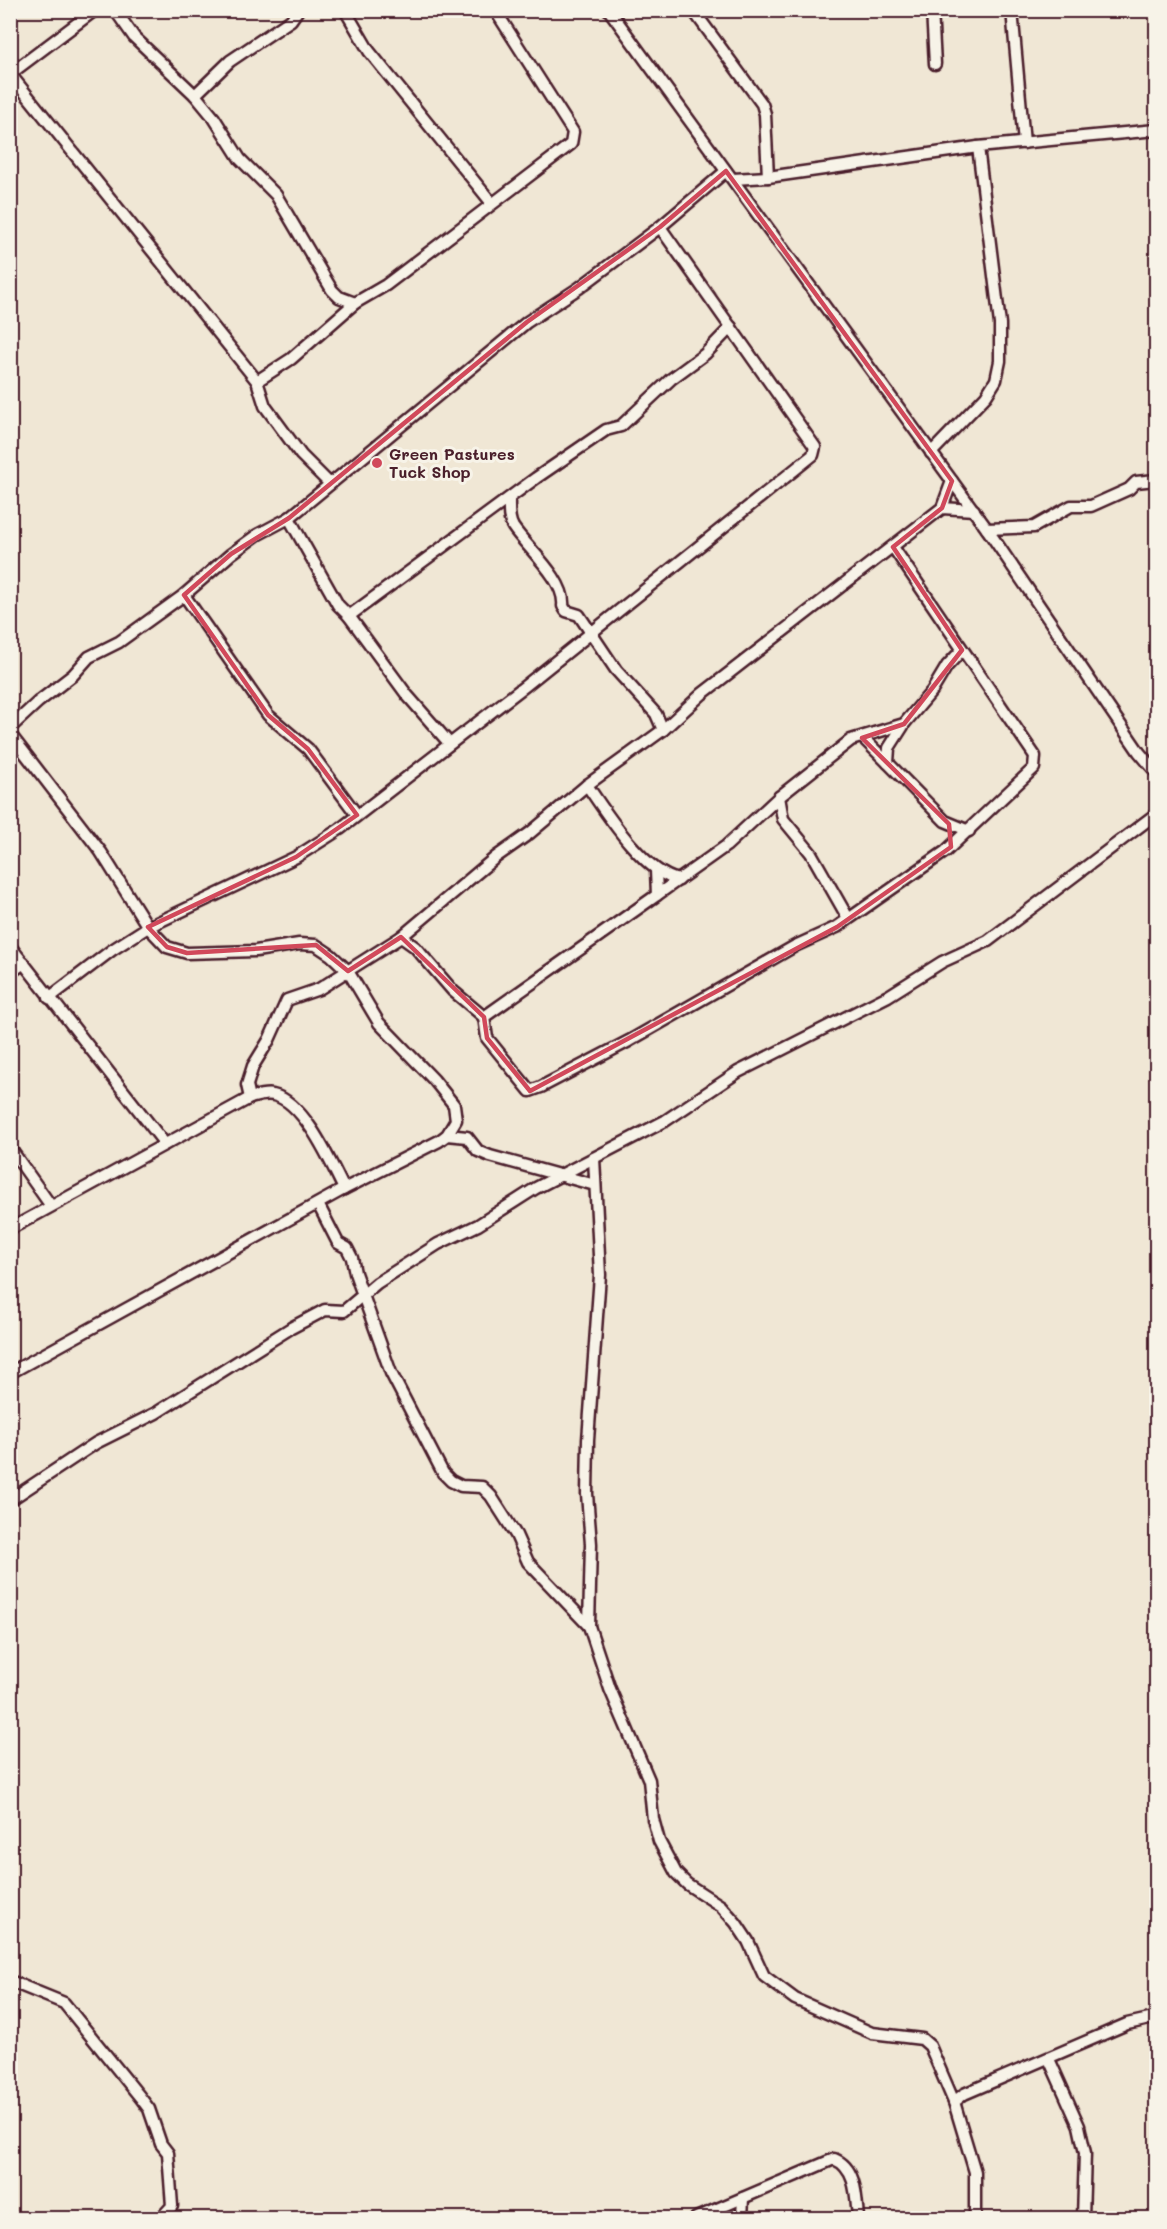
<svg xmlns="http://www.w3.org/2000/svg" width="1167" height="2229" font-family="Mali,sans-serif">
  <rect width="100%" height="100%" fill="#f0e7d5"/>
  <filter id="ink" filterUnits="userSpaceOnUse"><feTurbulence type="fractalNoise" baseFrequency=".0167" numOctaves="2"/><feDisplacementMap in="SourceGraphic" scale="12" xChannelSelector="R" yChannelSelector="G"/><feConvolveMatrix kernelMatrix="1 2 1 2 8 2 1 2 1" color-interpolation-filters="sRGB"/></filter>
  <g filter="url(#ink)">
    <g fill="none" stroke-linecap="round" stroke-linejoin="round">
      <g stroke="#4a1f2b" stroke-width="15">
        <g id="minor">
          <polyline points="115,10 134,37 195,95 214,118 240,159 276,195 332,290 339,297 355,303"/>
          <polyline points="345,10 369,51 491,202"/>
          <polyline points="609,10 987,529 1139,752 1156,772"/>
          <polyline points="693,10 762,104 765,114 768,177"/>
          <polyline points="932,10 935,64"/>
          <polyline points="1012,10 1024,143"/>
          <polyline points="10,74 257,381 265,406 301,455 330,484"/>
          <polyline points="10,74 95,10"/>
          <polyline points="195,95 230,61 291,20 298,10"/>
          <polyline points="733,179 768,177 978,147 1156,130"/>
          <polyline points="257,381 291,359 355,303 386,285 571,144 573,132 495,10"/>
          <polyline points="931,453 986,396 996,380 1000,361 1000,324 978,147"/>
          <path d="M 509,499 C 509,509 508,519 513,527 C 527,548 566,580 563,606 L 566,611 L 579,615 L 616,670 L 656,714 L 663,730"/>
          <polyline points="942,508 974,510"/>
          <polyline points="289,518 338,605 349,616 407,695 449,743"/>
          <polyline points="987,529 1034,527 1071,506 1091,506 1129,489 1136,482 1156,480"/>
          <polyline points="184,595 268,715 308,749 357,815"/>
          <polyline points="349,616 536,478 606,430 621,426 671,379 705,354 731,327"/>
          <polyline points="903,726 889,748 888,763 945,821 969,831"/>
          <polyline points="10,728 38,702 73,675 89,657 119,642 184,595 231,554 257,535 289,518 527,322 579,288 660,227 726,171"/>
          <polyline points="10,734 101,852 148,927 167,947 187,953 256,951 299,944 316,945 331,955 348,971 379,1023 434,1080 454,1105 456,1120 447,1135 439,1141 344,1189 10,1373"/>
          <polyline points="862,737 888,763"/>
          <path d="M 587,785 C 606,813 645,874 679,880"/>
          <polyline points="779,797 783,819 811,853 848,918"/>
          <polyline points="656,870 657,895 726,846 779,797 851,740 904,724 932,691 947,666 962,650"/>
          <polyline points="401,937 415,947 453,991 484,1017 657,895"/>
          <polyline points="10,946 165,1144"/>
          <polyline points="10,973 24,963"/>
          <polyline points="49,998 112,950 148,927 296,857 340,829 525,686 813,455 815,447 660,227"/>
          <polyline points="484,1017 487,1038 530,1091 541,1087 629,1041 795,946 837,927 946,851 1034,768 1035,756 893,547"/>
          <polyline points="250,1098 247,1085 253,1066 269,1040 287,1000 319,989 401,937 496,857 530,833 587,785 663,730 702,694 942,508 952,481"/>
          <polyline points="447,1135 467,1137 478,1151 490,1156 595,1185"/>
          <polyline points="10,1148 51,1206"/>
          <polyline points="594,1158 600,1275 588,1440 587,1494 591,1544 589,1626 610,1689 649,1780 653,1819 659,1841 676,1873 687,1884 721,1906 736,1923 748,1941 764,1976 795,1999 872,2033 922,2039 930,2046 954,2102"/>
          <polyline points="318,1204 338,1243 347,1248 352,1258 355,1273 391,1373 443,1473 451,1481 461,1486 482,1487 491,1496 516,1535 528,1562 589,1626"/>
          <path d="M 10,1229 L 250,1098 C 257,1096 265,1093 273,1095 C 304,1101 331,1163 344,1189"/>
          <polyline points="10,1500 96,1443 156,1413 291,1328 325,1310 344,1311 377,1283 438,1244 478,1225 536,1188 665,1121 738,1072 888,996 942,962 988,941 1156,814"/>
          <polyline points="10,1981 64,2003 140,2097 149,2109 161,2144 168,2153 172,2206 161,2218"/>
          <polyline points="1049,2059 1079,2126 1085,2153 1083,2218"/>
          <path d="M 696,2218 L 834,2159 C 857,2168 856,2198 858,2218"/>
          <polyline points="742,2218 743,2198"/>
          <polyline points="975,2218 975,2172 954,2102 964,2094 1127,2024 1154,2018 1156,2021"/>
        </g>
      </g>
      <use href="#minor" stroke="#f7f3e8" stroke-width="10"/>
    </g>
  </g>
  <path fill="none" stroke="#d1495b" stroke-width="4.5" stroke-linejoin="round" d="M 726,171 L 952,481 L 942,508 L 893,547 L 962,650 L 904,724 L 862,738 L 949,824 L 951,847 L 837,927 L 530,1091 L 487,1038 L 484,1017 L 401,937 L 348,971 L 316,945 L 187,953 L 167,947 L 148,927 L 296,857 L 357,815 L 308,749 L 268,715 L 184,595 L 231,554 L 289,518 L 527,322 L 660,227 Z"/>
  <circle fill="#d1495b" stroke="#f7f3e8" stroke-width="2" cx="377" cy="463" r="6"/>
  <g text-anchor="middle" stroke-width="6" stroke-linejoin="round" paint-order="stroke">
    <g font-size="16" font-weight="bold" fill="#4a1f2b" stroke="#f7f3e8" text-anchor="start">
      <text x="389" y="460">Green Pastures<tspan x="389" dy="18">Tuck Shop</tspan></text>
    </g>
  </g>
  <rect width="1167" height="2229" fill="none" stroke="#f7f3e8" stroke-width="36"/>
  <rect x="18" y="18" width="1131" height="2193" fill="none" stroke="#4a1f2b" stroke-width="2" filter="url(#ink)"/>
</svg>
